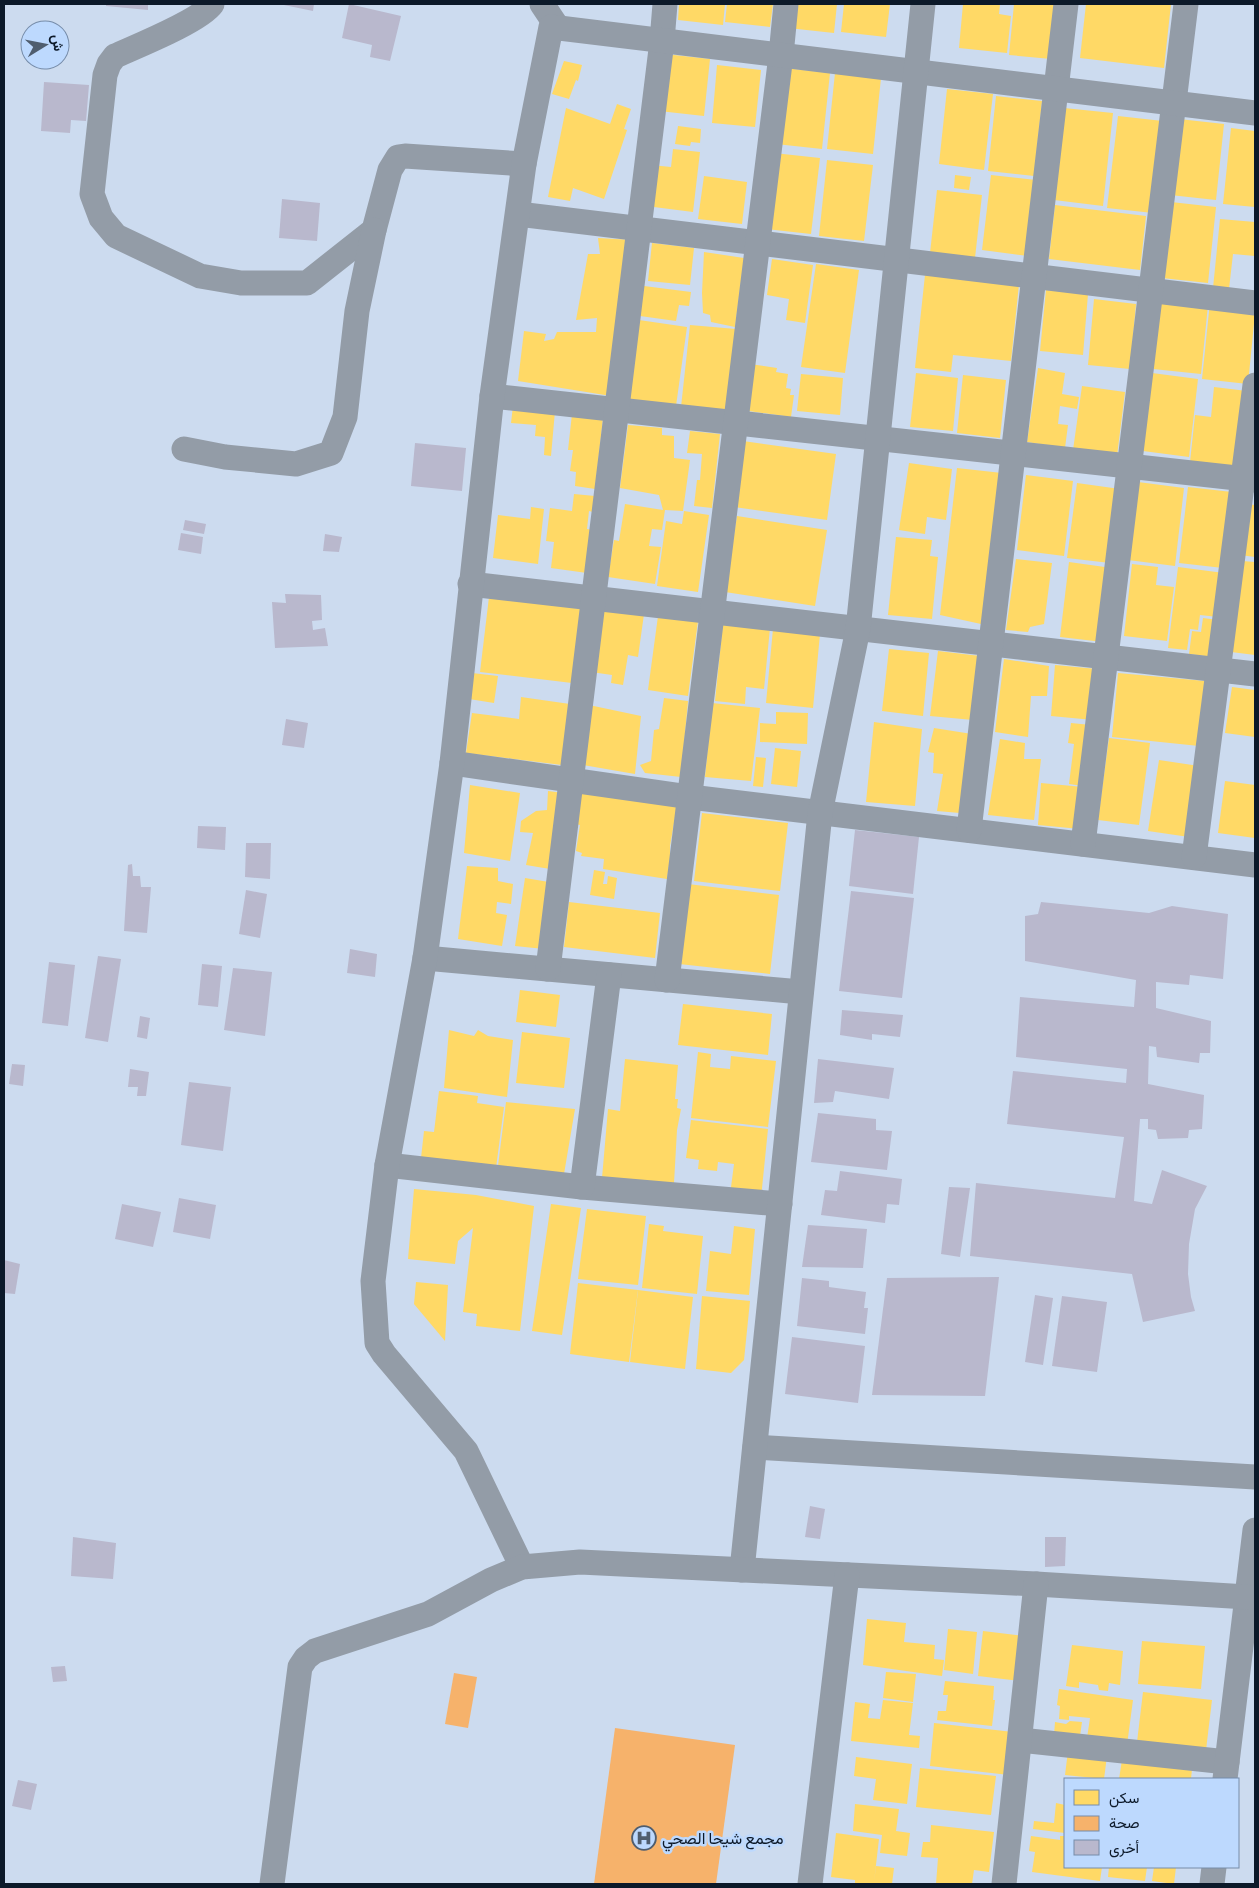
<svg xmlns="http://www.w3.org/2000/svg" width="1259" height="1888" font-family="Bitter,Vazirmatn,serif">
  <rect width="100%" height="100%" fill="#ccdbef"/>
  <g fill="#ffd966">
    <polygon points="679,4 725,4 723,25 678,20"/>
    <polygon points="727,4 773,4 770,27 725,22"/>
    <polygon points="791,4 837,4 834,33 788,28"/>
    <polygon points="844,4 890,4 886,37 841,32"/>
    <polygon points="963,4 1000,4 999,14 1011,16 1007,53 959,48"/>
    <polygon points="1014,4 1056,4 1051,59 1009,55"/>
    <polygon points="1086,4 1171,4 1164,68 1080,58"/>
    <polygon points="665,54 710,59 704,116 659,111"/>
    <polygon points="564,61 582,65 578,81 576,80 569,99 552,94"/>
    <polygon points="717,65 761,70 755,127 712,123"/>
    <polygon points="785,68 830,73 822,149 776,144"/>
    <polygon points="835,73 881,78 873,154 827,149"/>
    <polygon points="947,89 993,94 984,170 939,164"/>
    <polygon points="996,96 1042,101 1034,176 988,171"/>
    <polygon points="617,104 631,109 624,129 627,130 604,199 573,188 570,201 548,197 566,108 610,124"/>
    <polygon points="1064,108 1113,113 1103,206 1054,200"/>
    <polygon points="1118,116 1163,121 1153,213 1107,208"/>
    <polygon points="1179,119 1224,124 1216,200 1170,195"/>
    <polygon points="678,126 701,129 700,143 691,142 690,146 675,144"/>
    <polygon points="1231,128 1255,131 1255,207 1223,204"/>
    <polygon points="673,149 700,152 693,212 646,206 651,165 671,167"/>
    <polygon points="774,153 820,158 811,234 766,229"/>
    <polygon points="827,160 873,165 864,241 819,236"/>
    <polygon points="955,175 971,177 969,190 954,188"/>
    <polygon points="991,175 1036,180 1028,256 982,250"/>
    <polygon points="704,176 747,182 742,224 698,219"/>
    <polygon points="937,190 982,195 975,258 930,253"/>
    <polygon points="1171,202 1216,207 1208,283 1162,278"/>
    <polygon points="1055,205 1146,216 1140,270 1049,259"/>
    <polygon points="1220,219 1255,222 1255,256 1233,254 1229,289 1213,288"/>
    <polygon points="598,238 633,240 611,396 518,381 524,331 546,334 544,341 554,339 557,332 596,332 597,318 576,320 588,254 600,254"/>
    <polygon points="652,243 694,248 690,285 648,281"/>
    <polygon points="704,252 744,258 735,327 711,322 710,315 703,313 702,293"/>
    <polygon points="772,259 813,265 805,323 786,320 789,299 767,295"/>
    <polygon points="816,264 859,270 845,373 801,367"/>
    <polygon points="925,275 1019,284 1011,361 953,355 951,372 915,368"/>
    <polygon points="644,286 691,292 689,306 679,305 676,321 640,316"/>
    <polygon points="1046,290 1088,294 1083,355 1040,351"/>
    <polygon points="1094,299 1136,304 1130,369 1088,365"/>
    <polygon points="1160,300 1208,305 1201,374 1153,369"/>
    <polygon points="1210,302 1255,313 1248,384 1202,379"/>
    <polygon points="639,320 687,327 676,406 629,399"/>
    <polygon points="690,325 736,329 727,412 681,407"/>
    <polygon points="750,364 777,368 776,372 788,374 786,388 791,389 790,395 794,395 791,417 749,411"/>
    <polygon points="1038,368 1065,373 1062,394 1079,397 1077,409 1060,406 1058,424 1068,425 1065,448 1027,442"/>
    <polygon points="916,373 958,378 953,431 910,427"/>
    <polygon points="1152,373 1198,379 1189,457 1143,451"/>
    <polygon points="801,374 843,378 840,415 797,411"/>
    <polygon points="963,375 1006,380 1000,438 957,433"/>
    <polygon points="1082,386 1125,392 1117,456 1073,450"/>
    <polygon points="1214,387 1247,391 1238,468 1190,462 1195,415 1211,417"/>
    <polygon points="513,406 555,411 551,456 544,455 545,437 535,436 536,425 511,423"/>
    <polygon points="572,414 603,418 595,489 575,486 576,472 570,471 573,450 568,450"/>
    <polygon points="628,425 662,428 662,435 674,436 674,458 690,460 683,511 665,510 662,530 652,529 649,546 661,547 655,584 608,577 614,540 619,541 625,504 663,510 659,495 620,488"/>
    <polygon points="690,431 720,434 712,508 694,506 697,480 700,480 702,454 687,453"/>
    <polygon points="743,441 836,454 827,520 734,507"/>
    <polygon points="909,463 952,469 946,520 927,517 925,534 899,530"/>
    <polygon points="957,468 1002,473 981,624 940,615"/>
    <polygon points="1026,475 1073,481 1064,556 1017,550"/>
    <polygon points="1138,482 1184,488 1175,566 1128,560"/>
    <polygon points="1077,483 1120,489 1110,563 1067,558"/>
    <polygon points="1188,487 1232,492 1223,568 1179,563"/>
    <polygon points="574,494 595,496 593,512 589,511 587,529 592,530 587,573 551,568 554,542 546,541 550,508 572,511"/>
    <polygon points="1246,504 1255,505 1255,557 1240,555"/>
    <polygon points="531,507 544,509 538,564 493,558 498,515 530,519"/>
    <polygon points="684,511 709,515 698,592 657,586 666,521 682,524"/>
    <polygon points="737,516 827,530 815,606 725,592"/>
    <polygon points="896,537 932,540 930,556 938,557 932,619 888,615"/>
    <polygon points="1016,559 1052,563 1044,624 1030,627 1028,632 1006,630"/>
    <polygon points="1242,561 1255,562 1255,655 1231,652"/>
    <polygon points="1069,562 1112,568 1103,642 1060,637"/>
    <polygon points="1132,564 1158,567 1156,585 1174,587 1167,641 1124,636"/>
    <polygon points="1178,567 1224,573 1218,617 1200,615 1198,630 1190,629 1187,650 1168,648"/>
    <polygon points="489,597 582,609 572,683 480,672"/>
    <polygon points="602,600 645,607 638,657 628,655 623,685 611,683 612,675 591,672"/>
    <polygon points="658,616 698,621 688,696 648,690"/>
    <polygon points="1203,618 1218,620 1213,657 1189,654 1192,631 1201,632"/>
    <polygon points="723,623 770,628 764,689 746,687 745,704 715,701"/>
    <polygon points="773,629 820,634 813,708 766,703"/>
    <polygon points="889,649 929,653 923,716 882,711"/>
    <polygon points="938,651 980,656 973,720 930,716"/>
    <polygon points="1004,659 1049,666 1047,696 1031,696 1028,737 995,732"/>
    <polygon points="1055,665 1097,669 1093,720 1051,716"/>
    <polygon points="472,673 498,676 494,703 469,699"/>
    <polygon points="1118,673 1205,681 1199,746 1112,737"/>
    <polygon points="1232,687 1255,690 1255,737 1225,733"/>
    <polygon points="521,697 570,704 562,765 466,753 472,713 519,719"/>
    <polygon points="664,698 688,701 681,777 645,773 640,765 651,761 654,730 659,729"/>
    <polygon points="712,703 760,708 751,781 705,777"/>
    <polygon points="589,705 641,716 635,774 583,765"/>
    <polygon points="776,712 808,713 807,744 760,742 760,723 776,724"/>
    <polygon points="874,722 922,729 915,806 866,802"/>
    <polygon points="1071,723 1091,725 1083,786 1069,784 1074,744 1068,743"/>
    <polygon points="934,728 972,734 960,813 937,811 943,774 933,773 934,753 928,752"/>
    <polygon points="1109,738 1150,743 1139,825 1098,820"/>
    <polygon points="1000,739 1025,743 1024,759 1041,759 1034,820 988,815"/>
    <polygon points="775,748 801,751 797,787 771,784"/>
    <polygon points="756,757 766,758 763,787 753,786"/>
    <polygon points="1159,760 1199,766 1189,837 1148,831"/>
    <polygon points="1225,781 1255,785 1255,838 1218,833"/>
    <polygon points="1041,783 1083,787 1080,829 1038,825"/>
    <polygon points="470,785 520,793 510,861 464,853"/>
    <polygon points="581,785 677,806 670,846 670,858 667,879 603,869 604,859 581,856 582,853 576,851 580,825 575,824"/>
    <polygon points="548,791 563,793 556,870 526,865 533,833 520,832 521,821 536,811 547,810"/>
    <polygon points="702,813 788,823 780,891 694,881"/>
    <polygon points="467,866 498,868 498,881 513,884 511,904 497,902 496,913 507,915 502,946 458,939"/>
    <polygon points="594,870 605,872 603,884 607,884 608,876 617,878 614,899 590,895"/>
    <polygon points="525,878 555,883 544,949 515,946"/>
    <polygon points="688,884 779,895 770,974 679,964"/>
    <polygon points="569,902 660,913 655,958 564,947"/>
    <polygon points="520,990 560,995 556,1027 516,1022"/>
    <polygon points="683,1004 772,1014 768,1055 678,1045"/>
    <polygon points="449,1030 474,1036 478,1030 488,1036 513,1040 507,1097 444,1088"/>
    <polygon points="522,1032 570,1038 564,1088 516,1083"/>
    <polygon points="698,1052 711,1054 710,1067 730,1069 731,1056 776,1061 768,1127 691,1118"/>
    <polygon points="625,1059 678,1065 675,1099 678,1099 677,1108 681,1109 677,1130 674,1183 602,1178 608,1109 620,1111"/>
    <polygon points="439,1091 478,1096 477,1103 504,1107 496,1168 421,1158 424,1131 434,1132"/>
    <polygon points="506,1102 575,1109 564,1174 498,1166"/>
    <polygon points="691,1120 768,1129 761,1198 730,1195 734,1164 718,1162 717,1171 698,1169 699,1160 686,1158"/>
    <polygon points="414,1189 476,1195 534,1206 520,1331 476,1326 477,1314 463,1312 473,1228 458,1241 455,1264 408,1259"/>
    <polygon points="551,1204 581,1208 562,1335 532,1331"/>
    <polygon points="587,1209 646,1216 638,1285 578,1279"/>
    <polygon points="649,1224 664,1226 663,1231 703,1236 697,1294 642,1288"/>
    <polygon points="734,1226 755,1229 749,1295 706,1291 710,1251 731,1254"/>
    <polygon points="416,1282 448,1285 445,1341 414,1304"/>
    <polygon points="578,1283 638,1290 629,1362 570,1354"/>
    <polygon points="638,1290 693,1297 685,1369 630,1362"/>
    <polygon points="702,1296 750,1301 744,1360 731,1373 696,1369"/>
    <polygon points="867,1619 906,1623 904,1642 935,1645 934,1659 944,1660 942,1676 863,1665"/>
    <polygon points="948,1629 977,1632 973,1674 944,1670"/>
    <polygon points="983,1631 1025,1636 1020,1681 978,1676"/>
    <polygon points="1142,1641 1205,1646 1201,1689 1138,1684"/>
    <polygon points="1072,1645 1123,1651 1120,1685 1109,1683 1108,1691 1099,1690 1098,1685 1079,1682 1079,1688 1066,1686"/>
    <polygon points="886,1672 916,1674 913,1702 883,1698"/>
    <polygon points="945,1681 994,1686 993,1700 995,1700 992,1726 937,1720 938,1711 946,1711 948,1695 943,1695"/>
    <polygon points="1059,1689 1133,1700 1127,1745 1087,1738 1090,1718 1069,1716 1069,1720 1059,1719 1060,1706 1057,1705"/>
    <polygon points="1143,1692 1212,1700 1206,1750 1137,1742"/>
    <polygon points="883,1700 913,1703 909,1735 920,1736 919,1748 851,1741 855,1702 870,1704 868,1718 880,1719"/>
    <polygon points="1070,1721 1082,1722 1079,1743 1054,1735 1055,1722 1066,1724"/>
    <polygon points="934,1723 1013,1732 1009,1775 930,1766"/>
    <polygon points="1068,1751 1107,1756 1104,1779 1065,1775"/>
    <polygon points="856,1757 912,1764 907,1804 873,1800 876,1779 854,1776"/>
    <polygon points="1122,1760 1192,1769 1191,1779 1119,1779"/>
    <polygon points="920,1768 996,1776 991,1815 916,1807"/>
    <polygon points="1056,1803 1065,1805 1065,1833 1033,1829 1034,1821 1054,1823"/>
    <polygon points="855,1804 899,1809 896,1831 910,1833 907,1856 880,1853 882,1835 853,1831"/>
    <polygon points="931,1825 994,1832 989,1872 974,1870 972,1884 936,1884 938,1858 921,1857 923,1842 930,1842"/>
    <polygon points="836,1833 879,1839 874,1882 876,1866 894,1868 892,1884 855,1884 855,1880 831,1877"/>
    <polygon points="1031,1836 1060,1840 1060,1836 1065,1836 1065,1867 1102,1867 1100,1881 1032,1872 1035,1852 1029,1851"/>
    <polygon points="1109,1867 1147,1867 1145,1881 1108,1877"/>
    <polygon points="1154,1867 1176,1867 1174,1884 1152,1881"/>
  </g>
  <g fill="#f6b26b">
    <polygon points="454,1673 477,1677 468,1728 445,1724"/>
    <polygon points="615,1728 735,1745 716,1884 594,1884"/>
  </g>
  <g fill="#b9b8cd">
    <polygon points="106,4 148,4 148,10 106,6"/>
    <polygon points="279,4 314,4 313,11"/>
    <polygon points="349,4 401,16 390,61 370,57 372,45 342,38"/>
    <polygon points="44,82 89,85 86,121 71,120 70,133 41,131"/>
    <polygon points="282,199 320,203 317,241 279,238"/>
    <polygon points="415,443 466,448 462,491 411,486"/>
    <polygon points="185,520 206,524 204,534 183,530"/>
    <polygon points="181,533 203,537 201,554 178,550"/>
    <polygon points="325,534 342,537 339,552 323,551"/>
    <polygon points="285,594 321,595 322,620 312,621 313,630 325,628 328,646 275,648 272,602 286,603"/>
    <polygon points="286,719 308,723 304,748 282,745"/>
    <polygon points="198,826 226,827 225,850 197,848"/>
    <polygon points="855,830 919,837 913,894 849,886"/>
    <polygon points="246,843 271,843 270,879 245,877"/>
    <polygon points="132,864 133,876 140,876 141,887 151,887 147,933 124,931 128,865"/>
    <polygon points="246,890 267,894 260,938 239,934"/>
    <polygon points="851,891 914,898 902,998 839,991"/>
    <polygon points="1041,902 1149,913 1172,906 1228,914 1223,979 1190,975 1189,985 1156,982 1156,1008 1211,1021 1210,1053 1200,1053 1199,1063 1157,1057 1156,1047 1149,1046 1148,1084 1204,1095 1202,1129 1189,1130 1188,1138 1158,1139 1156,1130 1148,1129 1148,1119 1140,1119 1134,1201 1152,1204 1162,1170 1207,1186 1195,1209 1189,1244 1188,1274 1191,1297 1195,1311 1143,1322 1132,1274 970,1256 976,1183 1115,1198 1124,1137 1007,1124 1013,1071 1126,1083 1127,1069 1016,1057 1020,997 1134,1007 1136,980 1025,961 1025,916 1038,914"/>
    <polygon points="350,949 377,954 375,977 347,973"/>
    <polygon points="98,956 121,959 108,1042 85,1038"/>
    <polygon points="49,962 75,965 68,1026 42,1023"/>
    <polygon points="202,964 222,966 218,1007 198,1005"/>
    <polygon points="233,968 272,972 265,1036 224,1030"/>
    <polygon points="842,1010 903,1015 900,1037 872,1034 872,1040 840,1035"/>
    <polygon points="140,1016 150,1018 147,1039 137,1037"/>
    <polygon points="818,1059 894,1068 889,1099 835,1091 833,1102 814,1103"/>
    <polygon points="12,1064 25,1065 23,1086 9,1084"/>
    <polygon points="130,1069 149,1072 146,1096 137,1096 138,1087 128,1087"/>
    <polygon points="189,1082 231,1087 223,1151 181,1145"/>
    <polygon points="818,1113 876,1119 876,1130 892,1131 887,1170 811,1162"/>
    <polygon points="840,1171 902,1179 899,1205 887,1204 885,1223 821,1215 825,1190 837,1191"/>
    <polygon points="949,1187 970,1188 960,1257 941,1254"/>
    <polygon points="179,1198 216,1205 210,1239 173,1232"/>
    <polygon points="122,1204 161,1212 153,1247 115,1239"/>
    <polygon points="808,1225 867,1229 863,1268 802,1267"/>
    <polygon points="4,1260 20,1264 15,1294 4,1293"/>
    <polygon points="999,1277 985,1396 872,1395 887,1278"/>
    <polygon points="802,1278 829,1281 829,1287 866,1292 864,1308 868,1308 865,1334 797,1326"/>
    <polygon points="1035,1295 1053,1298 1043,1365 1025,1362"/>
    <polygon points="1062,1296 1107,1302 1097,1372 1052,1366"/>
    <polygon points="792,1337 865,1346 858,1403 785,1394"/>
    <polygon points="810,1506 825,1509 820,1539 805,1537"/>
    <polygon points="73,1537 116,1543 113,1579 71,1576"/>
    <polygon points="1045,1537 1066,1537 1065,1566 1045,1567"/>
    <polygon points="65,1666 67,1681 53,1682 51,1667"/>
    <polygon points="18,1780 37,1784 31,1810 12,1806"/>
  </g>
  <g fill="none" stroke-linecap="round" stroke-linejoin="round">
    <g stroke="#939ca7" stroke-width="25">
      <path d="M 212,4 C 200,21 137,46 115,56 L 109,64 L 105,75 L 92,194 L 101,218 L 116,236 L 200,276 L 241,283 L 307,283 L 374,230 L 390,170 L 398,157 L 405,156 L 524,164"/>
      <polyline points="542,4 558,28"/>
      <polyline points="518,214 1255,303"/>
      <polyline points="492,396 1255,480"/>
      <polyline points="184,449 225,457 296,464 331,453 345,417 357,311 374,230"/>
      <polyline points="470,584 1255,674"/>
      <polyline points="452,763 690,797 1255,865"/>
      <polyline points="969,830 1066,4"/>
      <polyline points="1083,844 1186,4"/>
      <polyline points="1194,857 1255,385"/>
      <polyline points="425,958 801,992"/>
      <polyline points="548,969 662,41 665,4"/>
      <polyline points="667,980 781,55 786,4"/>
      <polyline points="387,1165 582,1187 780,1204"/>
      <polyline points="582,1187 609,975"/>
      <polyline points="755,1447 1255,1477"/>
      <polyline points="522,1567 466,1451 384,1354 377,1343 373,1281 387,1165 425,958 452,763 492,396 524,164 551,27 1255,113"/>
      <polyline points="742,1570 820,813 858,629 923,4"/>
      <polyline points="1020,1740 1227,1762"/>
      <polyline points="1225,1779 1255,1530"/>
      <polyline points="272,1884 300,1667 306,1658 315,1651 428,1614 491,1580 522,1567 580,1562 1036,1584 1247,1597"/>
      <polyline points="810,1884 847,1575"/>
      <polyline points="1004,1884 1036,1584"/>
      <polyline points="1212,1884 1214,1867"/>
    </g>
  </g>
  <defs>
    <g id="hospital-ring" transform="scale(1.25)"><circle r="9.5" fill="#bdd9fe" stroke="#4f5d6e" stroke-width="1.5"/><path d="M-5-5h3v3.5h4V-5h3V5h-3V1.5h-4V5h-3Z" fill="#4f5d6e"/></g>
  </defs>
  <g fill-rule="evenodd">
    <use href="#hospital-ring" x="644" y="1838"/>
  </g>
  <g text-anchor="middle" stroke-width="5" stroke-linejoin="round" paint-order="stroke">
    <g font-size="16" fill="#0c1929" stroke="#bdd9fe" text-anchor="start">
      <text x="662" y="1844">مجمع شيحا الصحي</text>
    </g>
  </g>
  <rect width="1259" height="1888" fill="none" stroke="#0c1929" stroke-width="10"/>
  <rect x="1064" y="1778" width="175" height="90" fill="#bdd9fe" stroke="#768ca9"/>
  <rect x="1074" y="1790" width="25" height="15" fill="#ffd966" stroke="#768ca9"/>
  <text x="1109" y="1803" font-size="15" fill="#0c1929">سكن</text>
  <rect x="1074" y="1816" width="25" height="15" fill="#f6b26b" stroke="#768ca9"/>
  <text x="1109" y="1828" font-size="15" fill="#0c1929">صحة</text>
  <rect x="1074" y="1840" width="25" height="15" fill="#b9b8cd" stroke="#768ca9"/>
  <text x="1109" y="1853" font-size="15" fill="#0c1929">أخرى</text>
  <g transform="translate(45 45) rotate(80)"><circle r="24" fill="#bdd9fe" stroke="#768ca9"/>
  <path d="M0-4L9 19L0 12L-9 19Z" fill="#4f5d6e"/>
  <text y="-8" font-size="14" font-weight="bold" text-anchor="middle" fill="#0c1929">ش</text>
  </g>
</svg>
